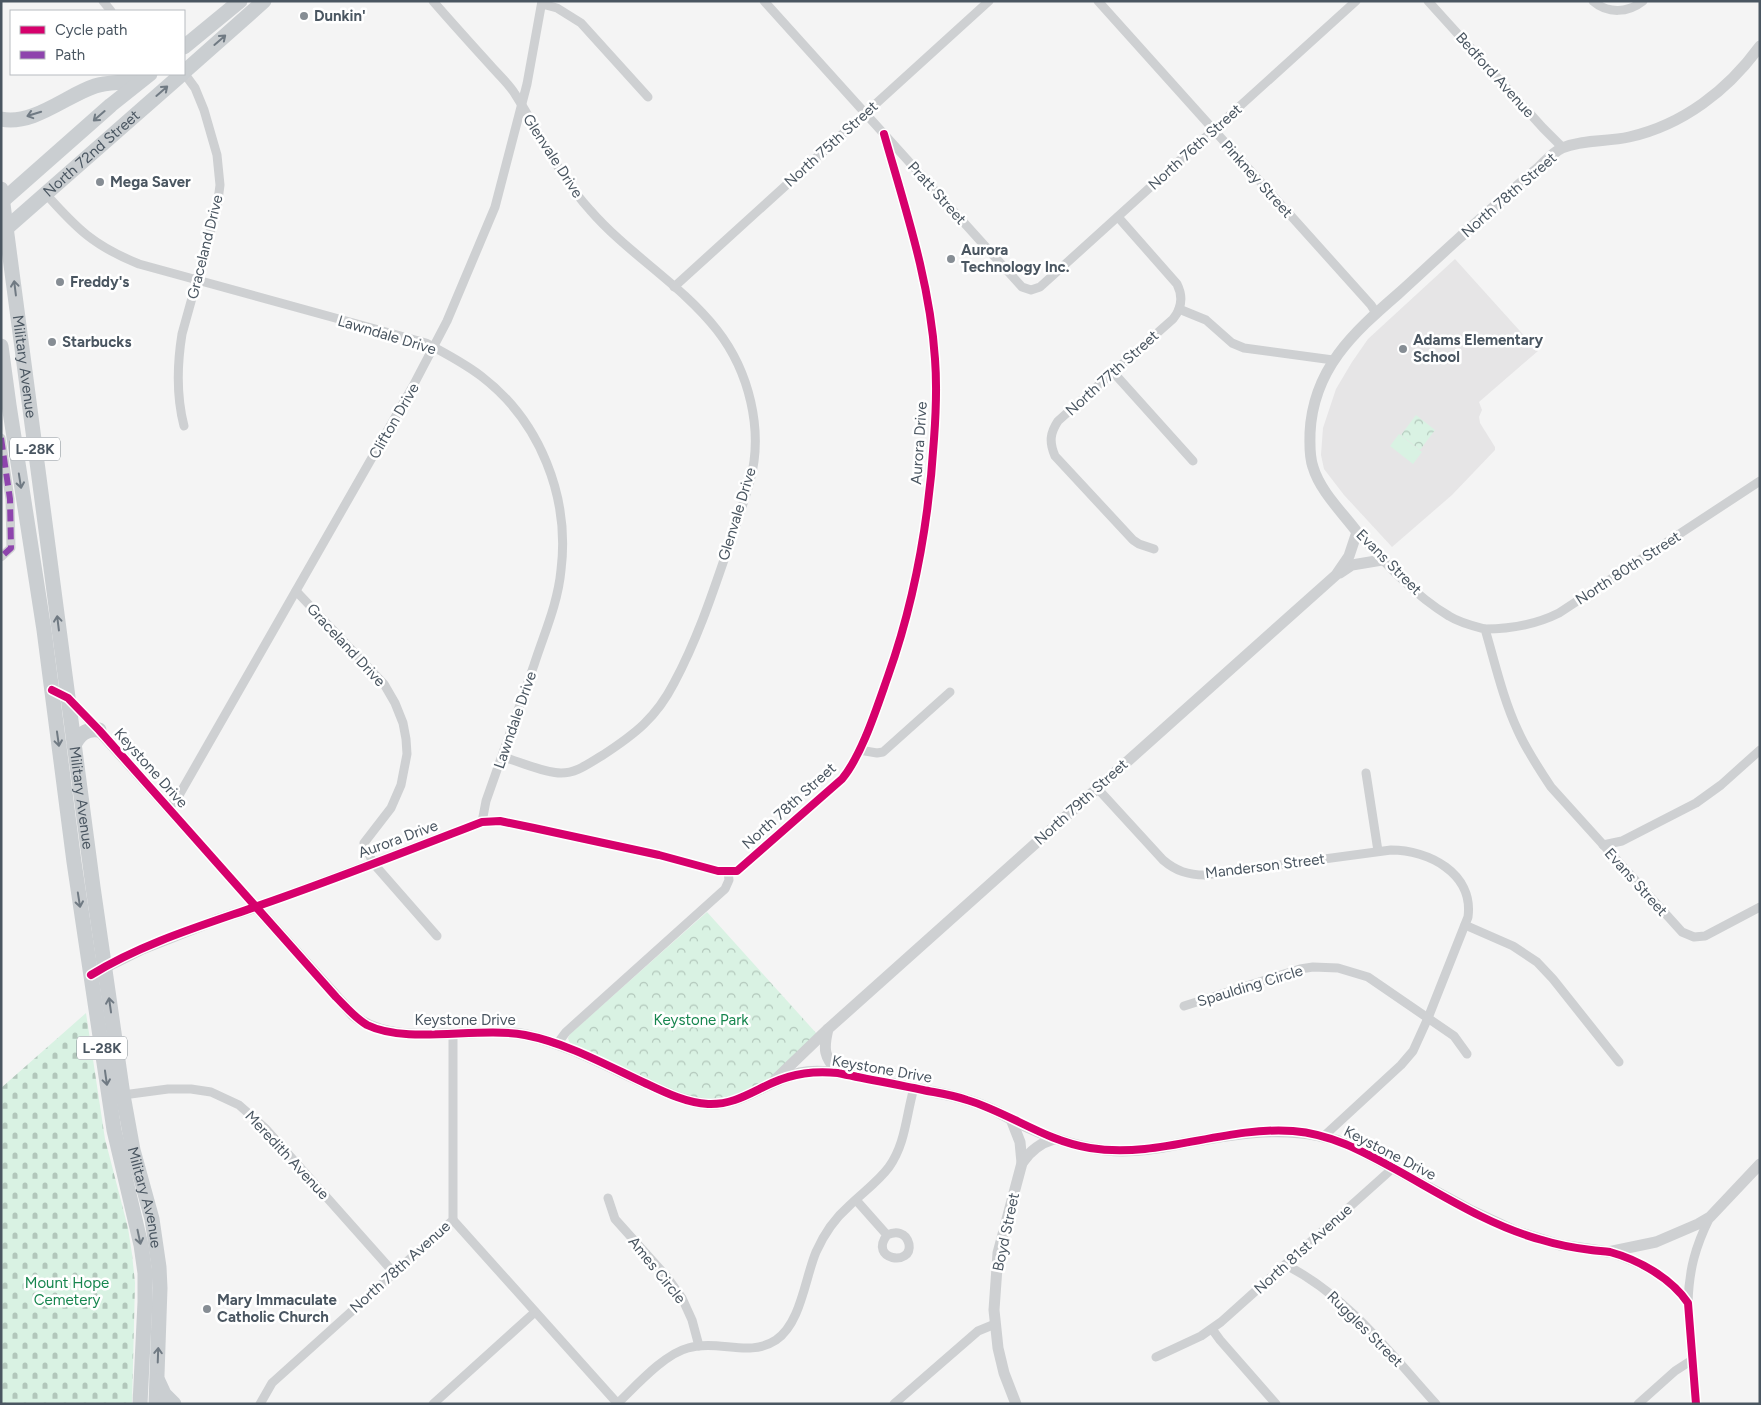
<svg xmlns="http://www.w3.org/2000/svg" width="1761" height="1405" font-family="Figtree,sans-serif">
  <defs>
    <pattern id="forest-crowns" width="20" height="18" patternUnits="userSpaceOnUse" patternTransform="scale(1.25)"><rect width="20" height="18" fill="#d9f2e3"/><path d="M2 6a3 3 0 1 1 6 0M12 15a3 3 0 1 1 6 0" fill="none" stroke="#b2c7bb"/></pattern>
    <pattern id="cemetery-stones" width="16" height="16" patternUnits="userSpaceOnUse" patternTransform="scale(1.25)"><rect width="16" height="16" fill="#d9f2e3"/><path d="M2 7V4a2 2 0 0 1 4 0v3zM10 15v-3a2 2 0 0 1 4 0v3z" fill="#b2c7bb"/></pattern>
  </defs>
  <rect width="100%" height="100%" fill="#f4f4f4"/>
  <polygon fill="#e6e5e6" points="1455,259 1538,351 1479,402 1482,410 1479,417 1480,423 1495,447 1495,450 1452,495 1392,547 1344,495 1324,469 1321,455 1323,428 1336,389 1352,362 1368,339"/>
  <polygon fill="#d9f2e3" points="1399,434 1422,452 1413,464 1390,446"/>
  <g fill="url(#forest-crowns)">
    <polygon points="1416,415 1435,430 1420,450 1401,435"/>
    <polygon points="707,912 817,1034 776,1073 755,1089 718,1100 688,1097 570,1044 568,1038 570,1034"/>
  </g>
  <polygon fill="url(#cemetery-stones)" points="86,1013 105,1139 128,1228 132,1254 135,1283 132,1404 1,1404 1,1088"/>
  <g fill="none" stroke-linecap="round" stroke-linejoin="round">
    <g stroke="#ced0d2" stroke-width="9">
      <polyline points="103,1 111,11"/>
      <path d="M 433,1 C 452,23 472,45 491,66 C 499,75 509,84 515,94 C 540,133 558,175 590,210 C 628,254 681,284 717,330 C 749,371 764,430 750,481 C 743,506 734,530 726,554 C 711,598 696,642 674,683 C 656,718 635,734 603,755 C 589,763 577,773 561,773 C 543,773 520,761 502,757"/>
      <polyline points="764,1 1022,287 1031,290 1040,287 1356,1"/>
      <polyline points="1098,1 1371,305 1376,313"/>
      <polyline points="1428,1 1543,128 1563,148"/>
      <path d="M 1593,1 C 1608,14 1628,13 1643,1"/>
      <polyline points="542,4 557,8 581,23 648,97"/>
      <path d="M 184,73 L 195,88 L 204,110 L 217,155 L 220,185 L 217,208 L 182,334 C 177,365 176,395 184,426"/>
      <path d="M 45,193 C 77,229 94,246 139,264 L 426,343 C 445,353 464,363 481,376 C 540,421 570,497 561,570 C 558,603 544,634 534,665 C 518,710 502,755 486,801 L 482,822"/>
      <path d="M 1118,217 L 1177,284 C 1183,296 1182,308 1173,319 L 1058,421 C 1050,433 1049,442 1055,456 L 1133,540 L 1139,544 L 1154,549"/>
      <polyline points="674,287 989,1"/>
      <polyline points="1179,309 1206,320 1232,343 1244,348 1333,360"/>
      <polyline points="1113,372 1193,461"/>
      <polyline points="1,438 10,499 11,548 1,557"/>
      <path d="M 1357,532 C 1383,561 1415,596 1449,616 C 1460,623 1473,626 1485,629 C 1495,663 1503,699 1518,731 C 1527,751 1539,769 1551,787 L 1682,932 L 1694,937 L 1705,936 L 1760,907"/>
      <polyline points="296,591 384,684 395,703 403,723 406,739 407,754 401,785 391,808 364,843 373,863 437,936"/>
      <path d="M 1485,629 C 1512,629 1535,625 1559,613 L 1760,481"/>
      <path d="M 69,699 L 256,907 L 482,822 L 500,821 L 534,828 L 659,855 L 718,871 L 737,871 L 842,779 L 852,766 C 860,749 867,731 874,714 C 908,627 928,535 934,442 C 935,414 937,386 935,359 C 929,282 905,208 884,134"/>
      <polyline points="859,750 877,753 883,752 950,692"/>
      <polyline points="1366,773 1378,851"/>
      <path d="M 1097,788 L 1163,860 C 1176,871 1188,875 1205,875 L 1391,850 C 1428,850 1474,873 1468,917 L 1428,1018 L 1413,1051 L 1401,1065 L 1324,1136"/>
      <polyline points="168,809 178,797 413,386 447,321 495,207 527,84 542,1"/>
      <polyline points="1603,845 1622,841 1696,803 1721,785 1760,750"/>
      <polyline points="1465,925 1513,946 1537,962 1553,979 1619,1062"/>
      <polyline points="1184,1006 1300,969 1313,967 1338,968 1368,977 1454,1036 1467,1054"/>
      <polyline points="557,1044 566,1032 725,889 729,880 728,871"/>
      <polyline points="123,1095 168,1089 191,1089 211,1092 239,1105 265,1128 394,1273"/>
      <polyline points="608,1198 615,1219 667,1277 682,1298 692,1320 699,1346"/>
      <path d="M 856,1200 L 887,1235 C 868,1260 913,1267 909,1244 C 906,1232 896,1231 887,1235"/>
      <polyline points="453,1220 618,1404"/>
      <path d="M 1608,1252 C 1638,1262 1670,1276 1688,1303 L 1696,1404"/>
      <path d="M 1286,1265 C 1347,1296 1390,1353 1436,1404"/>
      <path d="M 1688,1303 C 1689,1270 1695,1247 1710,1217"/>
      <polyline points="1212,1329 1220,1340 1276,1404"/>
      <polyline points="1156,1357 1201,1336 1221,1322 1393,1168"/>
      <polyline points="260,1404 272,1383 453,1220 453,1033"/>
      <polyline points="433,1404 535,1312"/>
      <path d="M 617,1404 C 635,1387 664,1354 688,1348 C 719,1339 749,1358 776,1340 C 801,1323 805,1278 816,1252 C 824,1234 834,1219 849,1206 C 862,1193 878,1182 889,1167 C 906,1143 906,1115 914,1088"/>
      <polyline points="894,1404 978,1331 995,1324"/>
      <polyline points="1638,1404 1675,1371 1692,1360"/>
    </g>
    <g stroke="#ced0d2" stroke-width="11">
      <polyline points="1340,573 1352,565 1382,560"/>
      <path d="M 100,970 L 140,950 L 216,920 L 256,907 L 353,1015 C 396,1051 474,1024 526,1035 C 568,1044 608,1067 647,1084 C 666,1093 686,1102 707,1104 C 742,1106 767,1080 800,1073 C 831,1066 886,1083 919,1089 C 943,1094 967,1098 989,1108 C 997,1111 1005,1116 1012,1120 C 1043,1135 1072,1147 1106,1150 C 1133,1153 1159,1148 1184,1143 C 1242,1133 1298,1122 1354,1147 L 1472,1211 L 1517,1232 L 1560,1245 L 1608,1252 L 1656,1242 L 1698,1224 L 1710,1217 L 1760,1164"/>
      <path d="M 838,1073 C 824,1056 823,1050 828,1029 L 1336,575 L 1349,556 L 1357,532 C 1342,512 1320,491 1313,467 C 1309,456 1310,445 1310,433 C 1313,369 1353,333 1398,294 C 1418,276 1437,258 1457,240 C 1483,217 1509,193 1536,170 C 1544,163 1553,152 1562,148 C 1584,139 1607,142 1629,137 C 1683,125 1728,90 1760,46"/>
      <polyline points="775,1080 828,1029"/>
      <polyline points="1011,1119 1020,1142 1022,1163 998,1253 994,1310 998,1348 1004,1373 1016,1404"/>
      <path d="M 1022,1163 C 1030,1151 1040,1143 1054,1139"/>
    </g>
    <g stroke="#caced1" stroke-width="15">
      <polyline points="184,47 240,1"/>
      <polyline points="184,72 264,1"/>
      <path d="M 1,119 C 33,126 67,95 95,86 C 110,81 125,84 141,79"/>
      <path id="s1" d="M 1,189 L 93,887 L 123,1095 L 133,1150 L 152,1219 L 159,1267 L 160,1288 L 156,1404"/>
      <polyline points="1,202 111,105 150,74"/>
      <path id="s2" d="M 2,232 L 182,74"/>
      <polyline points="1,346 9,405 44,630 74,862 114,1130 141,1245 145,1273 145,1302 140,1404"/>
      <path d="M 74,745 C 79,735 86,728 99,730"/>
      <polyline points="158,1381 164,1394 174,1404"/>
    </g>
    <polyline stroke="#8e44ad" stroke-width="6" stroke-dasharray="12 6" stroke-linecap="butt" points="1,438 10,499 11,548 1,557"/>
    <g stroke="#fff" stroke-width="11">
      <g id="cycleway">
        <path d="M 52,690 L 68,698 L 99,730 L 336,997 C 346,1007 355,1018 367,1025 C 408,1045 478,1026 525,1035 C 567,1043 608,1066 647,1084 C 666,1093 687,1103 708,1104 C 733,1105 750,1093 772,1083 C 794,1073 814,1071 838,1073 C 866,1079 895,1084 923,1090 C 938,1093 953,1095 967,1100 C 1010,1113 1045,1141 1090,1148 C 1159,1159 1224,1126 1293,1131 C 1331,1134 1362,1151 1395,1169 C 1442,1195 1490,1226 1542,1240 C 1558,1245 1575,1248 1591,1250 C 1597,1251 1604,1251 1610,1252 C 1639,1260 1671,1278 1688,1303 L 1696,1404"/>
        <path d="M 91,975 C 141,944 200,926 255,907 C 331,881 407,851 482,822 L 500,821 L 534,828 L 659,855 L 718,871 L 737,871 L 842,779 C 862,755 877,707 888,676 C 915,600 929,519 934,439 C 936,412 937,385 935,359 C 930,282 905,208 884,134"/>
      </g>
    </g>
    <use href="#cycleway" stroke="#d6006c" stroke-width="8"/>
  </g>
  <defs><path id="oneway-shaft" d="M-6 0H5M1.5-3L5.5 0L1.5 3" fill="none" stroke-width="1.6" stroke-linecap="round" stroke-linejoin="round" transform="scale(1.25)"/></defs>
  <g stroke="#707a83">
    <use href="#oneway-shaft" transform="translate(220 40) rotate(-41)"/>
    <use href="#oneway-shaft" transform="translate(162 91) rotate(-41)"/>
    <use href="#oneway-shaft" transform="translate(34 114) rotate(163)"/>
    <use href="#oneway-shaft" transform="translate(99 116) rotate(139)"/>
    <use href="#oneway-shaft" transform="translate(15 288) rotate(-97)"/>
    <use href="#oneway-shaft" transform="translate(20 481) rotate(81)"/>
    <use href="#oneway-shaft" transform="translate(58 623) rotate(-97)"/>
    <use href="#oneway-shaft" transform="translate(58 739) rotate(82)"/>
    <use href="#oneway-shaft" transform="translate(79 900) rotate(81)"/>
    <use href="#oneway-shaft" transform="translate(110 1005) rotate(-98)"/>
    <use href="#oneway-shaft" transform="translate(106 1078) rotate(82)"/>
    <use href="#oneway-shaft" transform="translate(139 1237) rotate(78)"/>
    <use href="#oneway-shaft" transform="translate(158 1355) rotate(-88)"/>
  </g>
  <g fill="#868d94" stroke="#fff" stroke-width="2">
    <circle cx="304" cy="16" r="5"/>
    <circle cx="100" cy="182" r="5"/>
    <circle cx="951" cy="259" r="5"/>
    <circle cx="60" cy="282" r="5"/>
    <circle cx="52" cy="342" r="5"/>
    <circle cx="1403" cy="349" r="5"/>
    <circle cx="207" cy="1309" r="5"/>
  </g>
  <g text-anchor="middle" stroke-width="5" stroke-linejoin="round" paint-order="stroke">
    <g fill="#fff" stroke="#808990" stroke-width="1">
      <rect x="10" y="437.5" width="50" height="23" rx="4"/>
      <rect x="77" y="1036.5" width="50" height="23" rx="4"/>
    </g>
    <g font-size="14" font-weight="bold" fill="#4a5661">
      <text x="35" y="454">L-28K</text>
      <text x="102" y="1053">L-28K</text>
    </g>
    <g font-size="15" font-weight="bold" fill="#4a5661" stroke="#fff" text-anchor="start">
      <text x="314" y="21">Dunkin'</text>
      <text x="110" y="187">Mega Saver</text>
      <text x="961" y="255">Aurora<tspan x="961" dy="17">Technology Inc.</tspan></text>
      <text x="70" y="287">Freddy's</text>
      <text x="1413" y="345">Adams Elementary<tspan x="1413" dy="17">School</tspan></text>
      <text x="62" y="347">Starbucks</text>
      <text x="217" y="1305">Mary Immaculate<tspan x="217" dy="17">Catholic Church</tspan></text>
    </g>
    <g font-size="15" fill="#4a5661" stroke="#fff">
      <text transform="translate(1495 75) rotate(48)" y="5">Bedford Avenue</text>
      <text transform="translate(831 144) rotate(-42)" y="5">North 75th Street</text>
      <text transform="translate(1195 147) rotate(-42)" y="5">North 76th Street</text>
      <text dy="5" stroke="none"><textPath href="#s2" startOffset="119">North 72nd Street</textPath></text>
      <text transform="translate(553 156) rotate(57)" y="5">Glenvale Drive</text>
      <text transform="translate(1257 179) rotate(48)" y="5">Pinkney Street</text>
      <text transform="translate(937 193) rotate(48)" y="5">Pratt Street</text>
      <text transform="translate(1509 195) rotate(-41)" y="5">North 78th Street</text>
      <text transform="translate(205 247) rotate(-76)" y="5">Graceland Drive</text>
      <text transform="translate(387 335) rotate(17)" y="5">Lawndale Drive</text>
      <text dy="5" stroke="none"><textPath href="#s1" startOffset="179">Military Avenue</textPath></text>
      <text transform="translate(1112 373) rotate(-42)" y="5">North 77th Street</text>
      <text transform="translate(394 421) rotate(-60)" y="5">Clifton Drive</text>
      <text transform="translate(919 443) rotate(-86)" y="5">Aurora Drive</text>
      <text transform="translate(737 514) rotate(-73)" y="5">Glenvale Drive</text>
      <text transform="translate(1389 562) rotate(45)" y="5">Evans Street</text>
      <text transform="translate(1628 568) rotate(-33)" y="5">North 80th Street</text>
      <text transform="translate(346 645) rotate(47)" y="5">Graceland Drive</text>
      <text transform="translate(515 720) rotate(-71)" y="5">Lawndale Drive</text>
      <text transform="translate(151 768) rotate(48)" y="5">Keystone Drive</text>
      <text dy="5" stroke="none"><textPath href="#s1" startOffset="614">Military Avenue</textPath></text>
      <text transform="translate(1081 802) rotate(-42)" y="5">North 79th Street</text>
      <text transform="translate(789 806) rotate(-42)" y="5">North 78th Street</text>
      <text transform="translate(398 839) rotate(-20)" y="5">Aurora Drive</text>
      <text transform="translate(1265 866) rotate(-7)" y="5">Manderson Street</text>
      <text transform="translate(1636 882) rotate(48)" y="5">Evans Street</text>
      <text transform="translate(1250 986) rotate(-17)" y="5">Spaulding Circle</text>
      <text x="465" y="1025">Keystone Drive</text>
      <text transform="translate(882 1069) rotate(10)" y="5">Keystone Drive</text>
      <text transform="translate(1390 1153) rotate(27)" y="5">Keystone Drive</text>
      <text transform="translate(287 1155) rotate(47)" y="5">Meredith Avenue</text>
      <text dy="5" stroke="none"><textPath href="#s1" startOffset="1019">Military Avenue</textPath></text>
      <text transform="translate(1006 1232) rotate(-78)" y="5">Boyd Street</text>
      <text transform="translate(1303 1249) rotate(-42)" y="5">North 81st Avenue</text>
      <text transform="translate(400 1267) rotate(-42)" y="5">North 78th Avenue</text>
      <text transform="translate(657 1270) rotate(51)" y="5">Ames Circle</text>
      <text transform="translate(1365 1329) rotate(45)" y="5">Ruggles Street</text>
    </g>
    <g font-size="15" fill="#17864f" stroke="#fff">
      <text x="701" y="1025">Keystone Park</text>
      <text x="67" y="1288">Mount Hope<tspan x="67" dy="17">Cemetery</tspan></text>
    </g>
  </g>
  <rect width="1761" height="1405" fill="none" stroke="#4a5661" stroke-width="5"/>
  <rect x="10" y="10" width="175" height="65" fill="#ffffff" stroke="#b7bbc0"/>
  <rect x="20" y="26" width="25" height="8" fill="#d6006c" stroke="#b7bbc0"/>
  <text x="55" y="35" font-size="15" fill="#4a5661">Cycle path</text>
  <rect x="20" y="51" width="25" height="8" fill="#8e44ad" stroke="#b7bbc0"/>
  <text x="55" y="60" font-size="15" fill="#4a5661">Path</text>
</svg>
